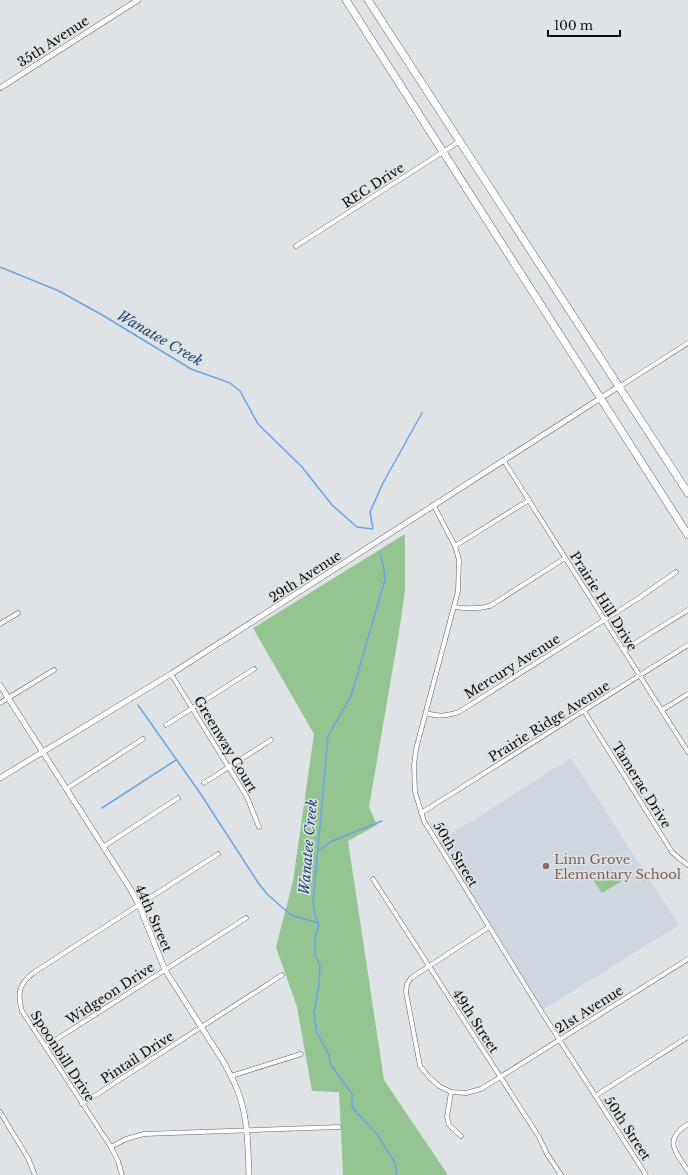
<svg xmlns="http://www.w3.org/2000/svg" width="688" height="1175" font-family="'Libre Baskerville',serif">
  <rect width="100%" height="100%" fill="#dfe3e5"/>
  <polygon fill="#ced7df" points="571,758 679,925 541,1011 437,843"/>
  <g fill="#95c493">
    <polygon points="405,534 405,591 399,632 369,807 377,825 348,841 384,1080 448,1175 343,1175 339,1092 312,1091 297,1007 276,947 293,881 314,734 253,628"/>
    <polygon points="610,869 619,877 622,881 602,893 592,879"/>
  </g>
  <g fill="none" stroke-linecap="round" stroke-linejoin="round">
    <g stroke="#66a5e6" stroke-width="1.5">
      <polyline points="0,267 59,291 104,316 191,369 230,383 240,391 258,424 302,467 332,505 357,527 373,529 370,512 383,483 422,413"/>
      <polyline points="380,554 384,569 385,580 351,696 328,736 313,903 315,915 319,925 315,937 315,955 320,965 319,985 314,1012 317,1033 328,1053 331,1065 352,1094 352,1106 359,1115 377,1134 395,1163 397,1175"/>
      <polyline points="138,705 200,793 259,884 267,894 291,915 318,923"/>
      <polyline points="102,808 176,760"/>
      <polyline points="319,850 330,842 382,821"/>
    </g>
    <g stroke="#606365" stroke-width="5">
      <g id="minor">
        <polyline points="296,246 460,141"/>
        <polyline points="619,387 688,343"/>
        <polyline points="504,461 688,752"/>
        <polyline points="434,506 455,546 459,560 458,591 416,749 414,765 415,792 424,821 541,1011 646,1175"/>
        <polyline points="455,546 529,500"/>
        <path d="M 455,607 C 468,609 478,609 490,606 L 565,558"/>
        <polyline points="0,624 18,613"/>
        <polyline points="624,650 688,610"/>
        <polyline points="171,674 247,797 259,827"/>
        <polyline points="0,703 54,670"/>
        <polyline points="662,710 688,694"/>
        <polyline points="584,711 672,852 680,859 688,865"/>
        <path d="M 426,713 C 440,717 445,716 459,712 L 639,598 L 676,572"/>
        <polyline points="166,725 254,669"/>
        <polyline points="204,783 271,740"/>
        <polyline points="66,789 143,739"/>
        <polyline points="421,813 688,645"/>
        <polyline points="103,847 178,798"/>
        <polyline points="373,879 539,1137 547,1154 561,1175"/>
        <polyline points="489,927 411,978 407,984 406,992 420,1066 430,1078 439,1086 451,1092 466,1093 481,1089 688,959"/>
        <polyline points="46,1046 246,918"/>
        <polyline points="231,1076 301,1054"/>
        <polyline points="451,1092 447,1117 449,1125 461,1136"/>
        <polyline points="595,1096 688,1037"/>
        <polyline points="82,1104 282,975"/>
        <polyline points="0,1112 28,1158 35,1175"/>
        <path d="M 688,1124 C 663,1140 675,1151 688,1171"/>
        <polyline points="111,1147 126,1139 144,1134 339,1127"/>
        <path d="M 122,1175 L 118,1161 L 111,1147 L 22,1011 C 17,994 19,984 33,973 L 218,854"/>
      </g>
    </g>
    <g stroke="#606365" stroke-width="6">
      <g id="tertiary">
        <polyline points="0,88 138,0"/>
        <path d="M 0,685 L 131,890 L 139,905 L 165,970 L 223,1061 C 228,1070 233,1079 237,1089 C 248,1116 248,1146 249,1175"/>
        <polyline points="0,778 171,674 618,387"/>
      </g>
    </g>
    <g stroke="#606365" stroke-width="8">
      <g id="trunk">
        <polyline points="346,0 688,535"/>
        <polyline points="368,0 688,493"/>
      </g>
    </g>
    <use href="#minor" stroke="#fff" stroke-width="4"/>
    <use href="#tertiary" stroke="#fff" stroke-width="5"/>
    <use href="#trunk" stroke="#fff" stroke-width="7"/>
  </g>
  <circle fill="#8d6e63" stroke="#dfe3e5" stroke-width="1.5" cx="546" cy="866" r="4"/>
  <g text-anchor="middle" stroke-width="3" stroke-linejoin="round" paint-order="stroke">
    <g font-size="13" fill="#0a0b0c" stroke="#dfe3e5">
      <text transform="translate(53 41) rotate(-33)" y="5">35th Avenue</text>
      <text transform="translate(373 185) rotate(-33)" y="5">REC Drive</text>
      <text transform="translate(305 576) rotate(-33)" y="5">29th Avenue</text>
      <text transform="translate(604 601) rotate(58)" y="5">Prairie Hill Drive</text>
      <text transform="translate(512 666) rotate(-32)" y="5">Mercury Avenue</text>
      <text transform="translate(549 721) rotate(-32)" y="5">Prairie Ridge Avenue</text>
      <text transform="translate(226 744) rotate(59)" y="5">Greenway Court</text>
      <text transform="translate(642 785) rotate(58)" y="5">Tamerac Drive</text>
      <text transform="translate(456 854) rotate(59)" y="5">50th Street</text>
      <text transform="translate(154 918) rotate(66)" y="5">44th Street</text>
      <text transform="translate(110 993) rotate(-33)" y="5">Widgeon Drive</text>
      <text transform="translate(589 1009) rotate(-32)" y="5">21st Avenue</text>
      <text transform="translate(476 1021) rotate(57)" y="5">49th Street</text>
      <text transform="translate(63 1056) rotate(57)" y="5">Spoonbill Drive</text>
      <text transform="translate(137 1057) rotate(-33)" y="5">Pintail Drive</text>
      <text transform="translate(628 1128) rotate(57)" y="5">50th Street</text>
    </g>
    <g font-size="13" fill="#785e54" stroke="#dfe3e5" text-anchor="start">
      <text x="554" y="864">Linn Grove<tspan x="554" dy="15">Elementary School</tspan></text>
    </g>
    <g font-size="14" font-style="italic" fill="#1a4671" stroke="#dfe3e5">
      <text transform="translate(160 338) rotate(30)" y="5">Wanatee Creek</text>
      <text transform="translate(308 847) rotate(-85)" y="5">Wanatee Creek</text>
    </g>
  </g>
  <path d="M548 30v6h72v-6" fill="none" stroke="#0a0b0c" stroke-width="2"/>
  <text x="554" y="30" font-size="12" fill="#0a0b0c" stroke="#dfe3e5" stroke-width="3" paint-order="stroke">100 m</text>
</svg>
